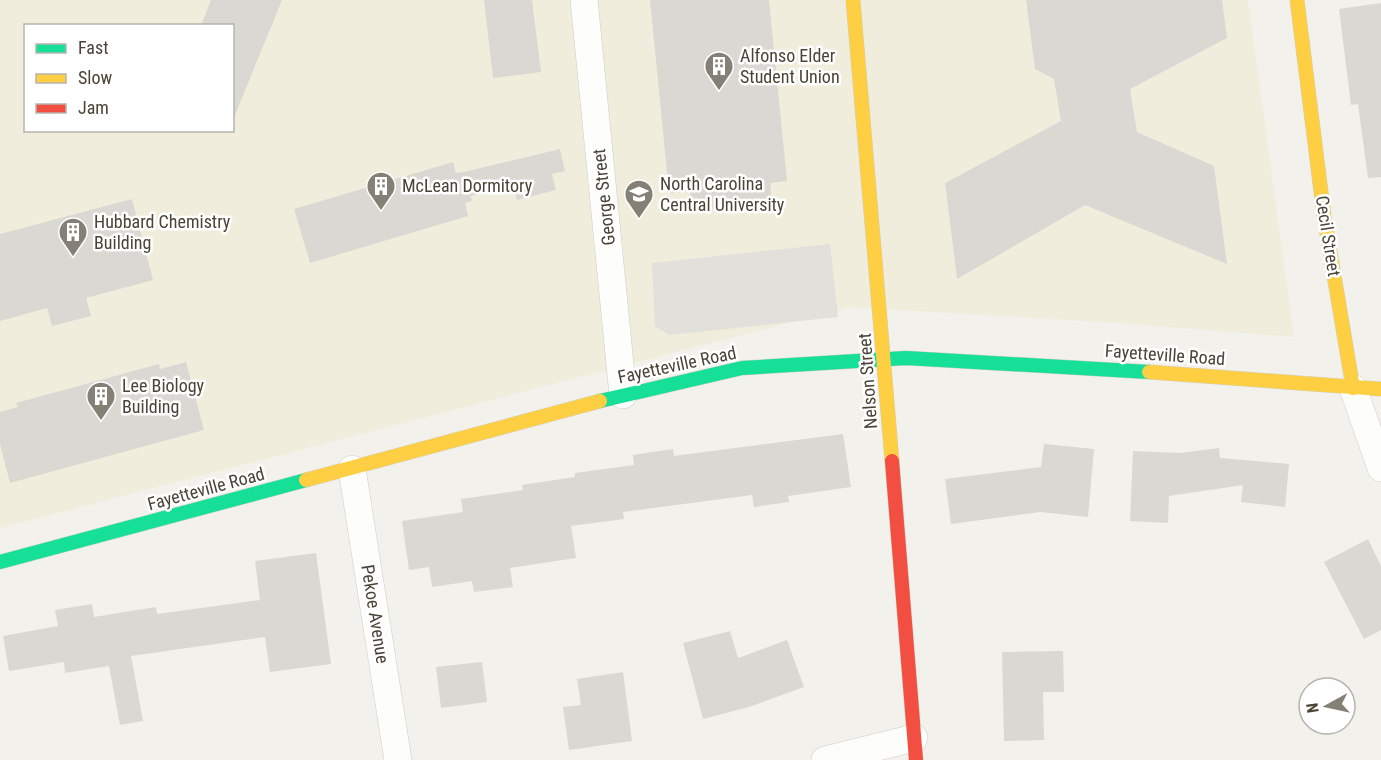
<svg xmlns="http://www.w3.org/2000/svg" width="1381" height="760" font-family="'Roboto Condensed',sans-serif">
  <rect width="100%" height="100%" fill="#f2f1ec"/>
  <path fill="#f1eddd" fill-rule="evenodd" d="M 0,0 L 1248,0 L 1294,337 L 1117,323 L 849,307 L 0,528 ZM 26,26 L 232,26 L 232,130 L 26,130 Z"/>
  <polygon fill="#e1e0da" points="830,244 838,317 669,335 655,326 652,263"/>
  <g fill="#dad8d2">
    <polygon points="211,0 282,0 233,120 232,26 201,26"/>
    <polygon points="484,0 532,0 541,72 493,78"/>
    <polygon points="650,0 769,0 787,181 770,183 772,203 692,211 690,191 669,193"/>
    <polygon points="1026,0 1222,0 1227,38 1130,89 1137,132 1214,166 1227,264 1085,205 957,279 945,183 1061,121 1054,79 1035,69"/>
    <polygon points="1381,3 1381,177 1368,178 1358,104 1351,105 1339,9"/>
    <polygon points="560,149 565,171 552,174 556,190 517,200 513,185 471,196 472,201 465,203 468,216 310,263 294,209 453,162 456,173 464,172"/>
    <polygon points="132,199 153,280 86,298 91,316 52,326 47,308 0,321 0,234"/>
    <polygon points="186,362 204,430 10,483 0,444 0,412 18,407 16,403 159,364 160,369"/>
    <polygon points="843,434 851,487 788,496 789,502 754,507 752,495 623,512 624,519 571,526 576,558 510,568 513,587 474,592 472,581 432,587 429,567 409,570 402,521 463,512 461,499 523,490 522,485 575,477 575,473 634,465 633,455 673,449 674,456"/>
    <polygon points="1044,444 1094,449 1088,517 1040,512 951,524 945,479 1041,467"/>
    <polygon points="1219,448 1220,458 1289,464 1285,507 1241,502 1243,485 1169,496 1168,523 1130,521 1133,451 1180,453"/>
    <polygon points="1368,539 1381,566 1381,630 1364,639 1324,562"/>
    <polygon points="316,553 331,664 270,672 265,637 131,656 143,721 120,725 109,666 65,673 64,662 9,671 3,636 58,626 55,610 92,604 94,617 156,607 157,614 260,600 255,561"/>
    <polygon points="730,631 738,658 787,640 804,687 749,707 703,719 683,643"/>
    <polygon points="1063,651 1064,692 1043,692 1044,740 1004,741 1002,652"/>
    <polygon points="482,662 487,702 441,708 436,667"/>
    <polygon points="623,672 632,741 569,750 563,707 581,705 577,679"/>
  </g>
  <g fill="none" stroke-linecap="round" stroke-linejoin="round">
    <g stroke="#cfcdc7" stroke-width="28">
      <g id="street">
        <polyline points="584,0 623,395"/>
        <polyline points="1353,388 1381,468"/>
        <polyline points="352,469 398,760"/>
        <polyline points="825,760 914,738"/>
      </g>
    </g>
    <g stroke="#d2cfc2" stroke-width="15">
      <g id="fast">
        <polyline points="600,401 742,368 906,358 1149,372"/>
        <polyline points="0,562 306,480"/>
      </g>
    </g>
    <g stroke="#d2cfc2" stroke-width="15">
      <g id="slow">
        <polyline points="853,0 892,461"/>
        <polyline points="1297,0 1324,216 1353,388"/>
        <polyline points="1149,372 1381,389"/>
        <polyline points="306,480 600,401"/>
      </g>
    </g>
    <g stroke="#d2cfc2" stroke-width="15">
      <polyline id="jam" points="892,461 916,760"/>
    </g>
    <use href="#street" stroke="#fdfdfc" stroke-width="27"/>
    <use href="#fast" stroke="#16e098" stroke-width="14"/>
    <use href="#slow" stroke="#ffcf43" stroke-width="14"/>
    <use href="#jam" stroke="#f24e42" stroke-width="14"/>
  </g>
  <defs>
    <g id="building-pin" transform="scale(1.5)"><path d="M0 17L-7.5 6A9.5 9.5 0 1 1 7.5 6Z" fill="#858076" stroke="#fff"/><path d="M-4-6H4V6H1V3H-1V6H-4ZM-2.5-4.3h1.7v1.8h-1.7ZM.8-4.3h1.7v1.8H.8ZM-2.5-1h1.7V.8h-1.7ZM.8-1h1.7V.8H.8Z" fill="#fff"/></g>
    <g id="university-pin" transform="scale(1.5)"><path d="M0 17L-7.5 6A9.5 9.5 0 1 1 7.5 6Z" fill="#858076" stroke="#fff"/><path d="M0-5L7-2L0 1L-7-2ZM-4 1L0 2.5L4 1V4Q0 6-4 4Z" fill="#fff"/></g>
  </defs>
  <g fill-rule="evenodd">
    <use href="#building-pin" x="719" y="66"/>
    <use href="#building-pin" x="381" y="186"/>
    <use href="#university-pin" x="639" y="194"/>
    <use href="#building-pin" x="73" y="232"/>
    <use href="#building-pin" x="101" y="396"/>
  </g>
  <g text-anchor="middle" stroke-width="5" stroke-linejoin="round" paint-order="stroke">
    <g font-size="18" fill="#4a4336" stroke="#fff" text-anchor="start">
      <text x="740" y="62">Alfonso Elder<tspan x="740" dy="21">Student Union</tspan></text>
      <text x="660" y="190">North Carolina<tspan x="660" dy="21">Central University</tspan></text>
      <text x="402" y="192">McLean Dormitory</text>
      <text x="94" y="228">Hubbard Chemistry<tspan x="94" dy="21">Building</tspan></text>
      <text x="122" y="392">Lee Biology<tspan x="122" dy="21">Building</tspan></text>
    </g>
    <g font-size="18" fill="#4a4336" stroke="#fff">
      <text transform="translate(604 197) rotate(-96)" y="6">George Street</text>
      <text transform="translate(1328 236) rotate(81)" y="6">Cecil Street</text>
      <text transform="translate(1165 355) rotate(4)" y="6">Fayetteville Road</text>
      <text transform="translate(677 365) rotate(-12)" y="6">Fayetteville Road</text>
      <text transform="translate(868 381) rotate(-94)" y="6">Nelson Street</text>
      <text transform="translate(206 489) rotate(-15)" y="6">Fayetteville Road</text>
      <text transform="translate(375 614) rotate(81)" y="6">Pekoe Avenue</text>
    </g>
  </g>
  <rect x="24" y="24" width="210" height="108" fill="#ffffff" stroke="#b7b4af" stroke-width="1.5"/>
  <rect x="36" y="44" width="30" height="9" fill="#16e098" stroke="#b7b4af" stroke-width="1.5"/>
  <text x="78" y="54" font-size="18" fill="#4a4336">Fast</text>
  <rect x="36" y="74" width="30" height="9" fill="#ffcf43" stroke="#b7b4af" stroke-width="1.5"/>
  <text x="78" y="84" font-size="18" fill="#4a4336">Slow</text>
  <rect x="36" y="104" width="30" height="9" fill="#f24e42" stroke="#b7b4af" stroke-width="1.5"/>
  <text x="78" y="114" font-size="18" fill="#4a4336">Jam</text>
  <g transform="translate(1327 706) rotate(262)"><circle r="28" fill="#ffffff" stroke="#b7b4af" stroke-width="1.5"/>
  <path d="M0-4.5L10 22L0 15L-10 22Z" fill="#858076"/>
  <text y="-9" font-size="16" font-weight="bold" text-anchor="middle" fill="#4a4336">N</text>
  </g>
</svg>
